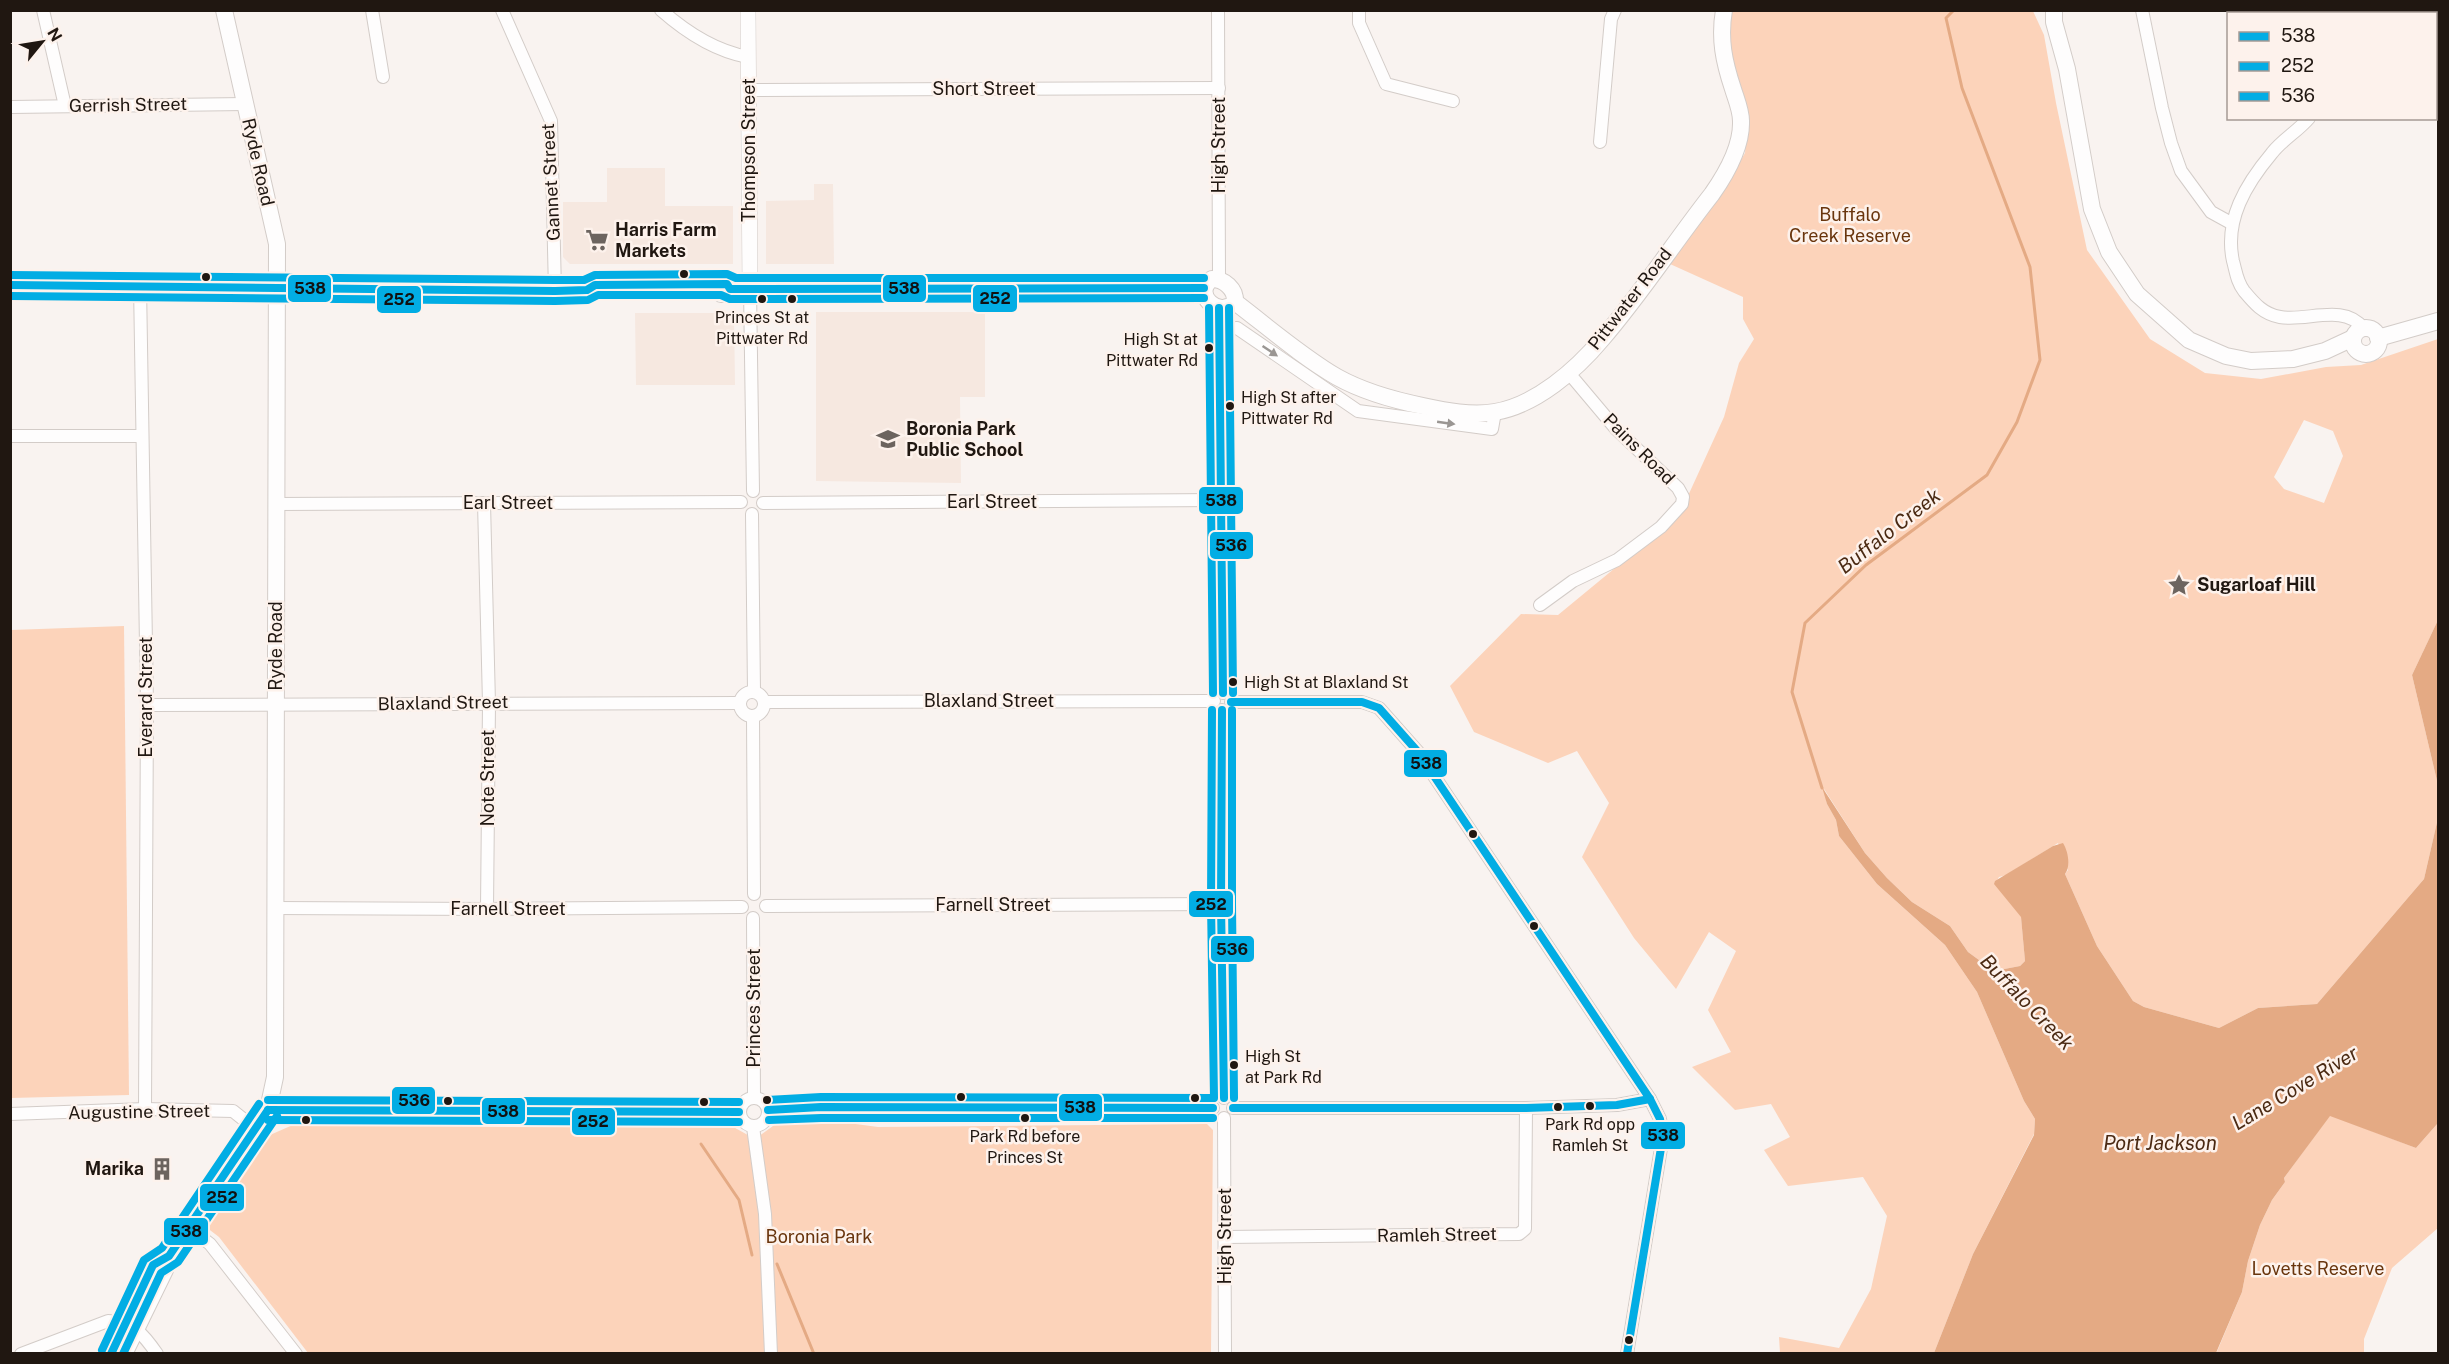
<svg xmlns="http://www.w3.org/2000/svg" width="2449" height="1364" font-family="'Public Sans',sans-serif">
  <rect width="100%" height="100%" fill="#f9f3f0"/>
  <g fill="#f6e8e0">
    <polygon points="607,168 665,168 665,206 733,206 733,264 570,264 563,257 563,202 607,202"/>
    <polygon points="814,184 833,184 834,264 766,264 766,201 814,200"/>
    <polygon points="816,312 985,312 985,397 960,397 961,483 816,481"/>
    <polygon points="635,313 734,313 735,385 636,385"/>
  </g>
  <g fill="#fcd3ba" fill-rule="evenodd">
    <path d="M 1730,11 L 2033,11 L 2044,35 L 2056,103 L 2087,250 L 2150,339 L 2205,373 L 2261,379 L 2326,367 L 2361,365 L 2438,339 L 2438,620 L 2412,675 L 2438,785 L 2438,818 L 2424,879 L 2317,1004 L 2258,1008 L 2219,1028 L 2144,1007 L 2133,1001 L 2097,946 L 2065,874 L 2068,870 L 2058,843 L 2006,875 L 1999,877 L 1995,884 L 2021,916 L 2025,961 L 2020,966 L 1994,971 L 1968,952 L 1950,926 L 1912,902 L 1887,878 L 1865,853 L 1824,789 L 1827,804 L 1836,820 L 1839,836 L 1877,884 L 1945,945 L 1977,992 L 2024,1101 L 2035,1119 L 2034,1134 L 1973,1254 L 1934,1353 L 1780,1353 L 1779,1337 L 1839,1348 L 1871,1289 L 1887,1216 L 1863,1177 L 1788,1186 L 1764,1150 L 1790,1137 L 1771,1104 L 1735,1110 L 1692,1067 L 1731,1052 L 1708,1010 L 1736,951 L 1709,932 L 1676,989 L 1634,938 L 1582,857 L 1609,803 L 1577,751 L 1548,763 L 1474,732 L 1450,686 L 1521,614 L 1558,615 L 1632,554 L 1687,498 L 1724,417 L 1739,363 L 1754,339 L 1743,319 L 1743,297 L 1670,264 L 1721,194 L 1745,153 L 1748,113 L 1725,31 ZM 2304,420 L 2333,431 L 2343,456 L 2324,503 L 2284,489 L 2274,477 Z"/>
    <polygon points="124,626 129,1095 11,1098 11,630"/>
    <polygon points="788,1115 878,1127 1207,1124 1213,1130 1211,1353 308,1353 219,1237 202,1224 270,1135 295,1124 728,1124 755,1139"/>
    <polygon points="2330,1115 2416,1148 2438,1123 2438,1228 2392,1268 2364,1339 2364,1353 2216,1354 2242,1292 2248,1261 2260,1225 2272,1200 2285,1182 2284,1178"/>
  </g>
  <g fill="#e4aa84">
    <polygon points="2438,620 2438,785 2412,675"/>
    <path d="M 1822,787 L 1865,853 L 1887,878 L 1912,902 L 1950,926 L 1968,952 L 1994,971 L 2020,966 L 2025,961 L 2021,917 L 1994,884 L 1995,881 L 2053,846 L 2063,843 C 2068,851 2071,866 2065,874 L 2097,946 L 2133,1001 L 2144,1007 L 2219,1028 L 2258,1008 L 2317,1004 L 2424,879 L 2438,818 L 2438,1123 L 2416,1148 L 2330,1116 L 2284,1178 L 2285,1182 L 2272,1200 L 2260,1225 L 2248,1261 L 2242,1292 L 2216,1353 L 1934,1353 L 1973,1254 L 2034,1135 L 2035,1119 L 2024,1101 L 1977,992 L 1945,945 L 1877,884 L 1839,836 L 1836,820 L 1827,804 Z"/>
  </g>
  <g fill="none" stroke-linecap="round" stroke-linejoin="round">
    <g stroke="#e4aa84" stroke-width="3">
      <polyline points="1822,788 1792,692 1805,623 1866,565 1987,475 2017,422 2040,360 2030,267 1962,88 1946,18 1954,10"/>
      <polyline points="701,1144 739,1200 752,1255"/>
      <polyline points="777,1264 814,1354"/>
    </g>
    <g stroke="#d3ccc8" stroke-width="14">
      <g id="minor">
        <polyline points="43,10 65,106"/>
        <polyline points="372,10 383,77"/>
        <polyline points="502,10 551,121 555,291"/>
        <path d="M 661,10 C 687,33 715,51 748,57"/>
        <polyline points="1218,10 1219,279"/>
        <polyline points="1359,10 1359,23 1386,84 1453,101"/>
        <polyline points="2142,10 2162,108 2171,143 2181,171 2211,212 2231,223"/>
        <polyline points="2262,10 2265,14"/>
        <polyline points="2281,14 2285,10"/>
        <polyline points="2436,83 2438,82"/>
        <polyline points="749,90 1219,88"/>
        <polyline points="10,107 245,104"/>
        <path d="M 2309,118 C 2298,131 2282,140 2272,153 C 2246,184 2224,220 2233,261 C 2236,272 2237,282 2244,291 C 2254,303 2263,314 2280,317 C 2306,322 2344,303 2363,328"/>
        <polyline points="1600,142 1611,19 1615,10"/>
        <polyline points="140,285 147,705 145,1109"/>
        <polyline points="750,289 753,491"/>
        <polyline points="1219,308 1223,693"/>
        <polyline points="1219,329 1237,328 1358,411 1492,429 1495,412"/>
        <polyline points="10,436 142,436"/>
        <polyline points="484,503 489,703 487,909"/>
        <polyline points="763,503 1221,500"/>
        <polyline points="275,504 741,502"/>
        <polyline points="752,514 754,692"/>
        <polyline points="1540,605 1573,581 1617,560 1661,527 1682,504 1683,497 1678,488 1616,429 1568,372"/>
        <circle cx="752" cy="704" r="12"/>
        <polyline points="764,702 1214,701"/>
        <polyline points="1231,702 1362,702 1379,708 1418,752 1650,1099 1660,1119 1663,1136 1627,1354"/>
        <polyline points="147,705 740,703"/>
        <polyline points="1222,710 1221,904 1224,1098"/>
        <polyline points="753,716 754,894"/>
        <polyline points="766,906 1221,904"/>
        <polyline points="274,908 487,909 742,907"/>
        <polyline points="753,918 754,1098"/>
        <circle cx="754" cy="1112" r="14"/>
        <polyline points="1233,1108 1526,1108 1617,1105 1650,1099"/>
        <polyline points="268,1110 739,1112"/>
        <polyline points="768,1110 821,1107 1213,1108"/>
        <polyline points="10,1114 145,1109 233,1111 248,1123 250,1138"/>
        <polyline points="1224,1118 1225,1354"/>
        <polyline points="753,1127 765,1214 771,1354"/>
        <polyline points="188,1227 210,1244 296,1354"/>
        <polyline points="1225,1237 1519,1234 1525,1229 1526,1108"/>
        <path d="M 21,1354 L 108,1321 C 133,1321 144,1335 157,1354"/>
      </g>
    </g>
    <g stroke="#d3ccc8" stroke-width="16">
      <polyline id="tertiary" points="748,10 750,289"/>
    </g>
    <g stroke="#d3ccc8" stroke-width="18">
      <g id="secondary">
        <polyline points="2054,10 2054,22 2067,69 2092,209 2109,252 2137,294 2189,340 2226,356 2251,361 2293,359 2325,351 2353,338"/>
        <path d="M 1212,279 C 1224,279 1236,289 1235,302 C 1219,320 1191,293 1212,279 Z"/>
        <polyline points="10,285 555,291 587,290 595,285 727,284 730,289"/>
        <polyline points="721,294 727,294 730,289 735,289 1204,288"/>
        <path d="M 1235,302 C 1268,327 1301,356 1337,377 C 1364,392 1393,400 1423,406 C 1446,411 1472,416 1495,412 C 1536,405 1576,370 1602,339 C 1641,294 1675,241 1712,194 C 1726,174 1742,147 1741,121 C 1741,110 1736,99 1733,89 C 1724,62 1719,39 1724,10"/>
        <circle cx="2366" cy="341" r="13"/>
        <polyline points="2378,338 2438,321"/>
        <polyline points="111,1354 153,1265 169,1256"/>
        <polyline points="124,1354 165,1270 169,1256 267,1114 275,1077 277,244 224,10"/>
      </g>
    </g>
    <use href="#minor" stroke="#fefdfd" stroke-width="12"/>
    <use href="#tertiary" stroke="#fefdfd" stroke-width="15"/>
    <use href="#secondary" stroke="#fefdfd" stroke-width="16"/>
    <g stroke="#fdf2ec" stroke-width="12">
      <g id="bus-1">
        <polyline points="10,285 555,291 587,290 595,285 727,284 730,289 1204,288"/>
        <polyline points="1219,308 1223,693"/>
        <polyline points="1231,702 1362,702 1379,708 1418,752 1650,1099 1660,1119 1663,1136 1627,1354"/>
        <polyline points="1222,710 1221,904 1224,1098"/>
        <polyline points="1233,1108 1526,1108 1617,1105 1650,1099"/>
        <polyline points="268,1110 739,1112"/>
        <polyline points="768,1110 821,1107 1213,1108"/>
        <polyline points="111,1354 153,1265 169,1256 268,1110"/>
      </g>
    </g>
    <g stroke="#fdf2ec" stroke-width="12">
      <g id="bus-2">
        <polyline points="10,296 555,301 588,300 598,295 721,295 730,299 1204,298"/>
        <polyline points="1209,308 1213,693"/>
        <polyline points="1212,710 1211,904 1214,1098"/>
        <polyline points="268,1120 739,1122"/>
        <polyline points="769,1120 821,1118 1213,1118"/>
        <polyline points="123,1354 161,1273 178,1262 277,1116"/>
      </g>
    </g>
    <g stroke="#fdf2ec" stroke-width="12">
      <g id="bus-3">
        <polyline points="10,275 555,280 584,280 595,275 727,274 736,278 1204,278"/>
        <polyline points="1229,308 1233,693"/>
        <polyline points="1232,710 1232,904 1234,1098"/>
        <polyline points="268,1100 739,1102"/>
        <polyline points="767,1100 821,1097 1213,1098"/>
        <polyline points="102,1350 144,1260 162,1248 259,1104"/>
      </g>
    </g>
    <use href="#bus-1" stroke="#02ade4" stroke-width="8"/>
    <use href="#bus-2" stroke="#02ade4" stroke-width="8"/>
    <use href="#bus-3" stroke="#02ade4" stroke-width="8"/>
  </g>
  <defs><path id="oneway-solid" d="M-6-.8H1V-3.2L6.5 0L1 3.2V.8H-6Z" transform="scale(1.5)"/></defs>
  <g fill="#9a9693">
    <use href="#oneway-solid" transform="translate(1270 351) rotate(34)"/>
    <use href="#oneway-solid" transform="translate(1446 423) rotate(8)"/>
  </g>
  <defs>
    <g id="supermarket-bare" transform="scale(1.8)"><path d="M-6-5.5h2.5l.6 2H6L4.5 2H-2.5L-4.4-4H-6ZM-1.5 3.2a1.3 1.3 0 1 0 .1 0ZM3 3.2a1.3 1.3 0 1 0 .1 0Z" fill="#6c645f" stroke="#fdf2ec" stroke-width="2.5" paint-order="stroke"/></g>
    <g id="school-bare" transform="scale(1.8)"><path d="M0-5L7-2L0 1L-7-2ZM-4 1L0 2.5L4 1V4Q0 6-4 4Z" fill="#6c645f" stroke="#fdf2ec" stroke-width="2.5" paint-order="stroke"/></g>
    <g id="sight-bare" transform="scale(1.8)"><path d="M0-6L1.8-2.2L6-1.7L2.9 1.2L3.7 5.4L0 3.3L-3.7 5.4L-2.9 1.2L-6-1.7L-1.8-2.2Z" fill="#6c645f" stroke="#fdf2ec" stroke-width="2.5" paint-order="stroke"/></g>
    <g id="building-bare" transform="scale(1.8)"><path d="M-4-6H4V6H1V3H-1V6H-4ZM-2.5-4.3h1.7v1.8h-1.7ZM.8-4.3h1.7v1.8H.8ZM-2.5-1h1.7V.8h-1.7ZM.8-1h1.7V.8H.8Z" fill="#6c645f" stroke="#fdf2ec" stroke-width="2.5" paint-order="stroke"/></g>
  </defs>
  <g fill-rule="evenodd">
    <use href="#supermarket-bare" x="597" y="240"/>
    <use href="#school-bare" x="888" y="439"/>
    <use href="#sight-bare" x="2179" y="585"/>
    <use href="#building-bare" x="162" y="1169"/>
  </g>
  <g fill="#201711" stroke="#fdf2ec" stroke-width="2">
    <circle cx="684" cy="274" r="5"/>
    <circle cx="206" cy="277" r="5"/>
    <circle cx="762" cy="299" r="5"/>
    <circle cx="792" cy="299" r="5"/>
    <circle cx="1209" cy="348" r="5"/>
    <circle cx="1230" cy="406" r="5"/>
    <circle cx="1233" cy="682" r="5"/>
    <circle cx="1473" cy="834" r="5"/>
    <circle cx="1534" cy="926" r="5"/>
    <circle cx="1234" cy="1065" r="5"/>
    <circle cx="961" cy="1097" r="5"/>
    <circle cx="1195" cy="1098" r="5"/>
    <circle cx="767" cy="1100" r="5"/>
    <circle cx="448" cy="1101" r="5"/>
    <circle cx="704" cy="1102" r="5"/>
    <circle cx="1590" cy="1106" r="5"/>
    <circle cx="1558" cy="1107" r="5"/>
    <circle cx="1025" cy="1118" r="5"/>
    <circle cx="306" cy="1120" r="5"/>
    <circle cx="1629" cy="1340" r="5"/>
  </g>
  <g text-anchor="middle" stroke-width="5" stroke-linejoin="round" paint-order="stroke">
    <g font-size="16" fill="#201711" stroke="#fdf2ec">
      <text x="762" y="323">Princes St at<tspan x="762" dy="21">Pittwater Rd</tspan></text>
      <text x="1198" y="345" text-anchor="end">High St at<tspan x="1198" dy="21">Pittwater Rd</tspan></text>
      <text x="1241" y="403" text-anchor="start">High St after<tspan x="1241" dy="21">Pittwater Rd</tspan></text>
      <text x="1244" y="688" text-anchor="start">High St at Blaxland St</text>
      <text x="1245" y="1062" text-anchor="start">High St<tspan x="1245" dy="21">at Park Rd</tspan></text>
      <text x="1590" y="1130">Park Rd opp<tspan x="1590" dy="21">Ramleh St</tspan></text>
      <text x="1025" y="1142">Park Rd before<tspan x="1025" dy="21">Princes St</tspan></text>
    </g>
    <g font-size="18" fill="#201711" stroke="#fdf2ec">
      <text x="984" y="95">Short Street</text>
      <text transform="translate(128 105) rotate(-1)" y="6">Gerrish Street</text>
      <text transform="translate(1219 145) rotate(-90)" y="6">High Street</text>
      <text transform="translate(749 150) rotate(-90)" y="6">Thompson Street</text>
      <text transform="translate(258 162) rotate(77)" y="6">Ryde Road</text>
      <text transform="translate(551 182) rotate(-93)" y="6">Gannet Street</text>
      <text transform="translate(1630 299) rotate(-52)" y="6">Pittwater Road</text>
      <text transform="translate(1639 449) rotate(45)" y="6">Pains Road</text>
      <text x="992" y="508">Earl Street</text>
      <text x="508" y="509">Earl Street</text>
      <text transform="translate(276 646) rotate(-90)" y="6">Ryde Road</text>
      <text transform="translate(146 697) rotate(-90)" y="6">Everard Street</text>
      <text x="989" y="707">Blaxland Street</text>
      <text transform="translate(443 703) rotate(-1)" y="6">Blaxland Street</text>
      <text transform="translate(488 778) rotate(-90)" y="6">Note Street</text>
      <text x="993" y="911">Farnell Street</text>
      <text x="508" y="915">Farnell Street</text>
      <text transform="translate(754 1008) rotate(-90)" y="6">Princes Street</text>
      <text transform="translate(139 1112) rotate(-1)" y="6">Augustine Street</text>
      <text transform="translate(1437 1235) rotate(-1)" y="6">Ramleh Street</text>
      <text transform="translate(1225 1236) rotate(-90)" y="6">High Street</text>
    </g>
    <g font-size="18" fill="#69350d" stroke="#fdf2ec">
      <text x="1850" y="221">Buffalo<tspan x="1850" dy="21">Creek Reserve</tspan></text>
      <text x="819" y="1243">Boronia Park</text>
      <text x="2318" y="1275">Lovetts Reserve</text>
    </g>
    <g font-size="18" font-weight="bold" fill="#201711" stroke="#fdf2ec" text-anchor="start">
      <text x="615" y="236">Harris Farm<tspan x="615" dy="21">Markets</tspan></text>
      <text x="906" y="435">Boronia Park<tspan x="906" dy="21">Public School</tspan></text>
      <text x="2197" y="591">Sugarloaf Hill</text>
      <text x="144" y="1175" text-anchor="end">Marika</text>
    </g>
    <g font-size="20" font-style="italic" fill="#4b2a13" stroke="#fdf2ec">
      <text transform="translate(1889 531) rotate(-38)" y="7">Buffalo Creek</text>
      <text transform="translate(2027 1002) rotate(46)" y="7">Buffalo Creek</text>
      <text transform="translate(2295 1088) rotate(-31)" y="7">Lane Cove River</text>
      <text x="2160" y="1150">Port Jackson</text>
    </g>
  </g>
  <g stroke="#fdf2ec" stroke-width="2">
    <rect x="287" y="274" width="45" height="29" rx="6" fill="#02ade4"/>
    <rect x="882" y="274" width="45" height="29" rx="6" fill="#02ade4"/>
    <rect x="972" y="284" width="46" height="29" rx="6" fill="#02ade4"/>
    <rect x="376" y="285" width="46" height="29" rx="6" fill="#02ade4"/>
    <rect x="1198" y="486" width="46" height="29" rx="6" fill="#02ade4"/>
    <rect x="1209" y="531" width="45" height="29" rx="6" fill="#02ade4"/>
    <rect x="1403" y="749" width="45" height="29" rx="6" fill="#02ade4"/>
    <rect x="1188" y="890" width="46" height="28" rx="6" fill="#02ade4"/>
    <rect x="1210" y="935" width="45" height="28" rx="6" fill="#02ade4"/>
    <rect x="391" y="1086" width="45" height="29" rx="6" fill="#02ade4"/>
    <rect x="1058" y="1093" width="45" height="29" rx="6" fill="#02ade4"/>
    <rect x="481" y="1097" width="45" height="28" rx="6" fill="#02ade4"/>
    <rect x="571" y="1107" width="45" height="29" rx="6" fill="#02ade4"/>
    <rect x="1640" y="1121" width="46" height="29" rx="6" fill="#02ade4"/>
    <rect x="199" y="1183" width="46" height="29" rx="6" fill="#02ade4"/>
    <rect x="163" y="1217" width="46" height="29" rx="6" fill="#02ade4"/>
  </g>
  <g font-size="16" text-anchor="middle" font-weight="bold" fill="#111">
    <text x="310" y="294">538</text>
    <text x="904" y="294">538</text>
    <text x="995" y="304">252</text>
    <text x="399" y="305">252</text>
    <text x="1221" y="506">538</text>
    <text x="1231" y="551">536</text>
    <text x="1426" y="769">538</text>
    <text x="1211" y="910">252</text>
    <text x="1232" y="955">536</text>
    <text x="414" y="1106">536</text>
    <text x="1080" y="1113">538</text>
    <text x="503" y="1117">538</text>
    <text x="593" y="1127">252</text>
    <text x="1663" y="1141">538</text>
    <text x="222" y="1203">252</text>
    <text x="186" y="1237">538</text>
  </g>
  <rect width="2449" height="1364" fill="none" stroke="#201711" stroke-width="24"/>
  <rect x="2227" y="12" width="210" height="108" fill="#fdf2ec" stroke="#a59a94" stroke-width="1.5"/>
  <rect x="2239" y="32" width="30" height="9" fill="#02ade4" stroke="#a59a94" stroke-width="1.5"/>
  <text x="2281" y="42" font-size="18" fill="#201711">538</text>
  <rect x="2239" y="62" width="30" height="9" fill="#02ade4" stroke="#a59a94" stroke-width="1.5"/>
  <text x="2281" y="72" font-size="18" fill="#201711">252</text>
  <rect x="2239" y="92" width="30" height="9" fill="#02ade4" stroke="#a59a94" stroke-width="1.5"/>
  <text x="2281" y="102" font-size="18" fill="#201711">536</text>
  <g transform="translate(42 42) rotate(60)" stroke="#fdf2ec" stroke-width="4.5" paint-order="stroke">
  <path d="M0-4.5L10 22L0 15L-10 22Z" fill="#201711"/>
  <text y="-9" font-size="16" font-weight="bold" text-anchor="middle" fill="#201711">N</text>
  </g>
</svg>
